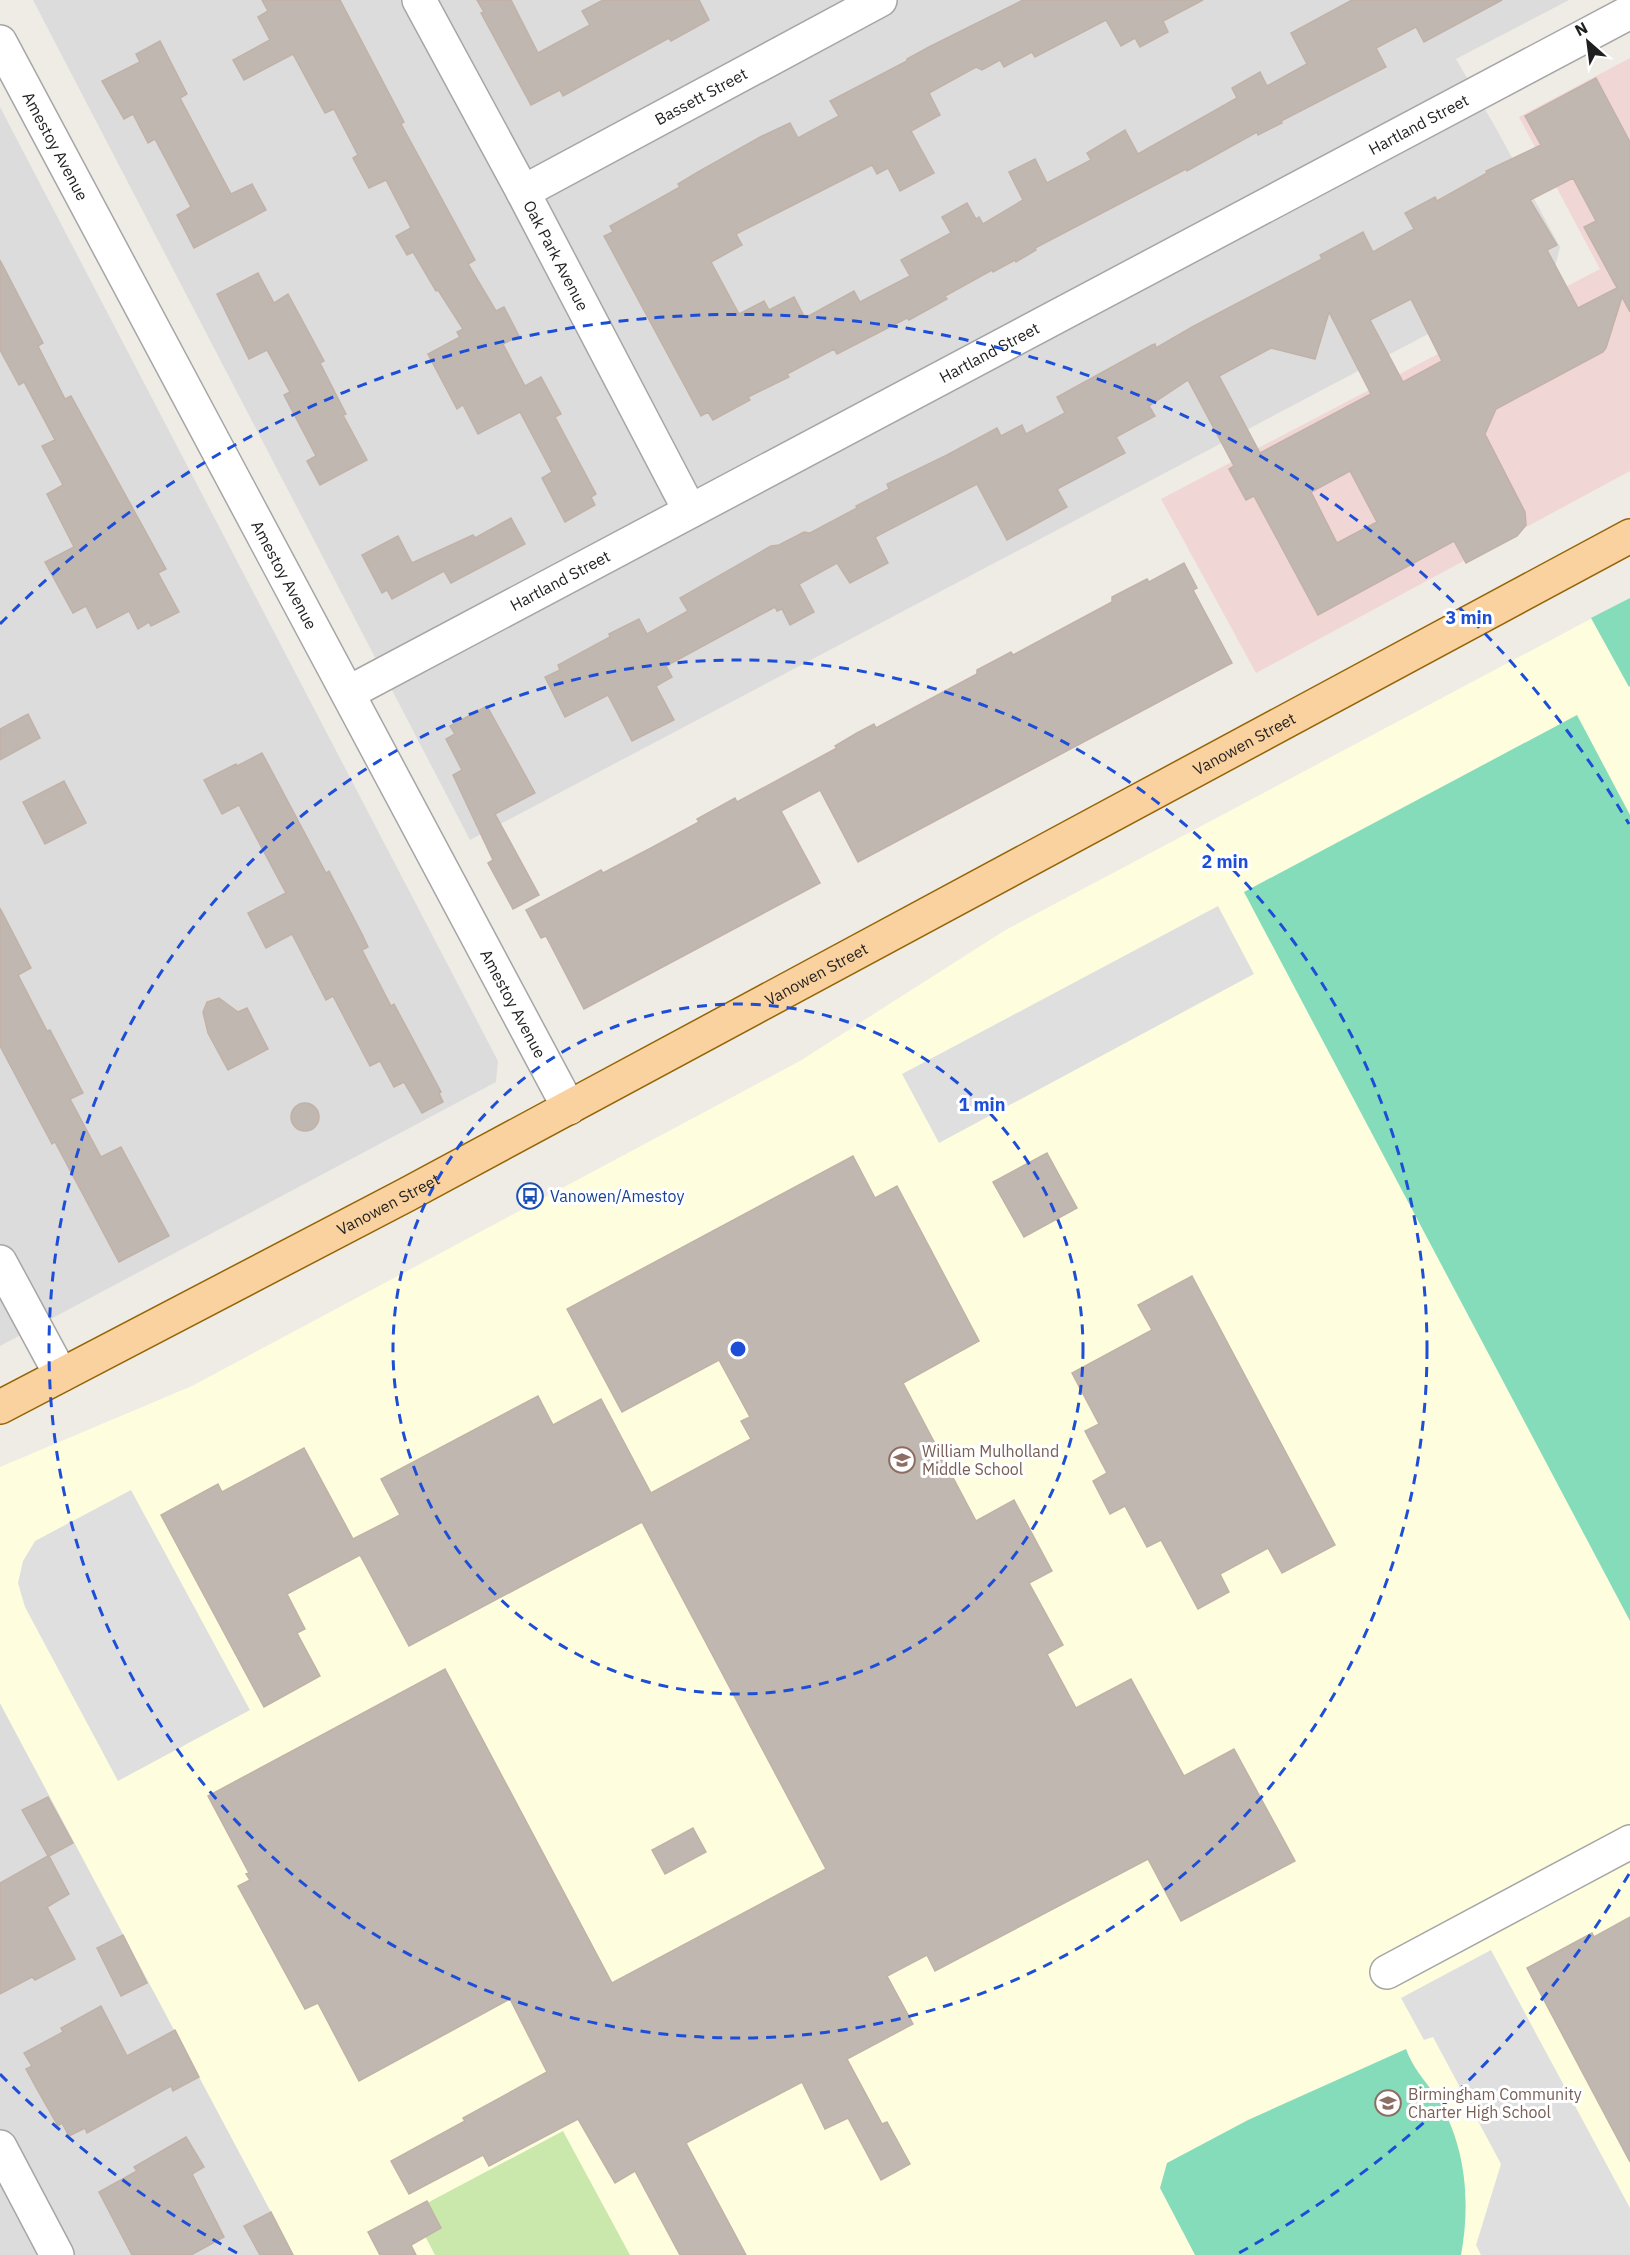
<svg xmlns="http://www.w3.org/2000/svg" width="1630" height="2255" font-family="'IBM Plex Sans',sans-serif">
  <rect width="100%" height="100%" fill="#efece5"/>
  <g fill="#dddcdc">
    <polygon points="33,0 1569,0 1456,59 1497,130 1560,247 1555,267 470,840"/>
    <polygon points="0,107 498,1061 496,1082 0,1346"/>
    <polygon points="0,1703 294,2255 0,2255"/>
  </g>
  <polygon fill="#f0d6d5" points="1630,58 1630,471 1256,673 1161,499 1600,269 1519,117"/>
  <polygon fill="#fefedf" points="1630,598 1630,2255 294,2255 0,1703 0,1467 192,1386 800,1061 1004,931"/>
  <polygon fill="#cae8ac" points="563,2131 630,2255 435,2255 412,2211"/>
  <g fill="#85dcba">
    <polygon points="1630,598 1630,686 1629,687 1591,618"/>
    <polygon points="1577,715 1630,815 1630,1621 1244,892"/>
    <path d="M 1406,2049 C 1413,2068 1423,2078 1435,2095 C 1466,2143 1471,2201 1461,2255 L 1195,2255 L 1160,2188 L 1167,2163 L 1248,2120 Z"/>
  </g>
  <g fill="#dfdfdf">
    <polygon points="1218,906 1254,974 939,1143 902,1074"/>
    <polygon points="131,1490 250,1710 118,1781 25,1607 18,1583 23,1561 35,1541"/>
    <polygon points="1491,1950 1630,2208 1630,2255 1481,2255 1476,2245 1501,2164 1433,2037 1424,2040 1401,1998"/>
  </g>
  <g fill="#c0b7b1" stroke="#c1b2a8" stroke-width="1.5" fill-rule="evenodd">
    <polygon points="262,0 340,0 404,122 401,124 475,260 468,264 496,311 504,307 519,336 503,344 525,386 541,377 561,414 555,417 596,494 591,497 595,505 565,522 542,478 552,472 520,412 478,434 463,405 457,409 428,354 460,337 457,332 463,329 438,290 436,291 413,252 407,255 396,236 411,228 386,180 369,188 353,158 358,155 334,109 325,113 293,54 244,80 233,60 270,40 258,17 268,11"/>
    <polygon points="477,0 511,0 538,53 590,25 582,11 603,0 699,0 709,20 671,41 669,38 563,96 560,90 531,105 481,13 484,12"/>
    <polygon points="1023,0 1203,0 1163,21 1168,32 1140,47 1135,38 1121,46 1106,20 1035,57 1032,52 1004,67 1000,60 982,70 976,67 929,93 940,115 911,131 934,173 900,191 888,168 877,174 872,165 736,234 742,245 711,262 739,314 764,301 769,310 794,297 805,318 854,291 860,302 910,276 901,260 951,233 942,217 967,203 976,219 979,217 983,224 1023,200 1009,172 1035,159 1047,183 1091,160 1087,153 1125,130 1138,154 1237,98 1232,88 1260,72 1267,86 1307,64 1291,33 1352,0 1502,0 1424,42 1416,27 1376,48 1386,67 1281,121 1282,123 1258,135 1257,132 1187,171 1186,169 1035,248 1036,250 1016,262 1015,260 993,272 992,270 945,296 947,299 909,320 907,318 837,354 834,349 787,374 789,377 748,397 750,400 713,420 708,412 701,416 604,236 613,232 610,226 664,196 680,187 678,184 698,172 762,136 790,123 798,138 839,116 830,101 907,61 907,59 929,47"/>
    <polygon points="160,41 187,94 180,98 231,194 252,184 266,210 194,248 177,215 191,207 155,139 148,143 133,114 124,119 102,81 140,62 136,54"/>
    <path d="M 1596,78 L 1630,142 L 1630,312 L 1622,297 L 1606,348 L 1603,352 L 1496,409 L 1485,434 L 1525,512 L 1526,525 L 1517,536 L 1466,563 L 1454,541 L 1318,615 L 1254,496 L 1246,500 L 1229,469 L 1234,466 L 1188,380 L 1149,406 L 1155,416 L 1116,437 L 1125,453 L 1057,489 L 1067,507 L 1007,540 L 977,484 L 875,537 L 888,563 L 850,583 L 837,563 L 799,584 L 814,612 L 790,625 L 782,609 L 777,611 L 775,607 L 666,666 L 672,677 L 656,686 L 674,720 L 632,741 L 608,695 L 565,717 L 545,677 L 560,670 L 558,665 L 610,637 L 609,634 L 639,619 L 647,634 L 688,611 L 680,598 L 771,546 L 779,545 L 804,532 L 810,533 L 857,508 L 856,506 L 889,489 L 887,484 L 947,455 L 997,428 L 1001,436 L 1022,425 L 1026,434 L 1065,413 L 1057,397 L 1152,345 L 1155,344 L 1156,348 L 1194,326 L 1322,259 L 1320,255 L 1363,232 L 1373,252 L 1414,229 L 1405,213 L 1435,197 L 1437,201 L 1487,173 L 1486,171 L 1541,145 L 1525,116 ZM 1573,178 L 1596,221 L 1584,227 L 1617,288 L 1578,308 L 1547,250 L 1557,245 L 1530,200 ZM 1411,299 L 1442,361 L 1403,382 L 1370,320 ZM 1329,312 L 1371,394 L 1260,453 L 1219,376 L 1271,348 L 1315,359 ZM 1350,471 L 1377,522 L 1337,543 L 1311,492 Z"/>
    <polygon points="0,260 43,343 38,346 65,399 71,396 166,569 158,573 179,612 151,626 149,622 138,629 129,611 97,628 86,606 73,613 45,562 74,547 47,494 63,485 42,446 55,440 24,382 19,385 0,350"/>
    <polygon points="258,273 274,303 288,294 324,361 320,363 346,414 343,415 367,460 320,485 307,461 316,456 284,395 290,392 267,350 249,359 217,294"/>
    <polygon points="511,518 525,544 451,583 444,571 392,599 387,590 382,593 362,555 398,536 412,563 473,535 475,538"/>
    <polygon points="1184,563 1197,588 1193,590 1232,663 858,862 820,790 781,811 820,883 584,1009 546,936 541,938 526,910 601,870 603,873 651,848 699,822 697,819 735,798 737,802 837,748 835,746 857,733 874,724 876,728 977,674 977,670 1011,652 1013,655 1112,602 1112,597 1147,579 1149,582"/>
    <polygon points="487,706 535,793 495,814 539,895 513,909 488,863 493,860 453,775 462,770 446,739 455,734 450,726"/>
    <polygon points="28,714 40,738 0,760 0,729"/>
    <polygon points="262,753 326,873 329,871 362,934 368,947 362,950 391,1006 394,1004 441,1092 439,1093 443,1102 422,1113 404,1082 394,1087 380,1061 370,1066 333,996 326,1000 292,934 266,948 248,913 286,893 239,805 222,814 204,780 236,764 237,766"/>
    <polygon points="64,781 86,823 45,844 23,802"/>
    <polygon points="0,908 31,968 18,975 47,1031 50,1030 83,1093 70,1099 101,1157 121,1147 169,1236 119,1262 55,1142 52,1144 0,1046"/>
    <polygon points="219,998 238,1012 247,1008 268,1049 228,1070 208,1033 203,1012 207,1002"/>
    <circle cx="305" cy="1117" r="14"/>
    <polygon points="1047,1153 1077,1208 1024,1237 993,1182"/>
    <polygon points="853,1156 875,1198 897,1186 979,1341 903,1383 976,1521 1014,1500 1052,1571 1029,1583 1063,1645 1047,1654 1076,1708 1131,1679 1184,1776 1234,1749 1295,1861 1181,1921 1148,1859 935,1971 927,1955 887,1976 913,2024 847,2059 882,2124 887,2122 910,2164 881,2180 848,2118 825,2129 802,2082 686,2143 746,2255 680,2255 635,2171 615,2183 578,2119 489,2166 483,2155 409,2194 391,2161 465,2121 463,2118 547,2072 510,1999 359,2081 318,2003 305,2009 238,1886 250,1880 246,1874 249,1873 208,1796 445,1669 612,1983 826,1869 642,1522 409,1646 360,1555 287,1594 305,1629 297,1633 320,1676 264,1707 161,1515 218,1484 222,1492 304,1448 353,1539 400,1515 381,1479 538,1396 553,1425 601,1399 651,1493 751,1439 741,1421 750,1417 719,1360 622,1412 567,1309"/>
    <polygon points="1192,1276 1335,1545 1282,1573 1268,1548 1220,1574 1229,1592 1198,1609 1161,1540 1147,1547 1125,1506 1110,1514 1093,1481 1107,1473 1085,1431 1099,1424 1072,1373 1152,1330 1138,1305"/>
    <polygon points="48,1797 73,1843 49,1856 69,1894 47,1907 75,1959 35,1980 32,1977 0,1994 0,1883 48,1856 22,1810"/>
    <polygon points="693,1828 706,1852 665,1874 652,1850"/>
    <polygon points="1630,1917 1630,2162 1527,1968 1592,1933 1594,1937"/>
    <polygon points="123,1935 147,1983 121,1996 97,1948"/>
    <polygon points="101,2006 127,2056 175,2030 199,2077 173,2091 171,2086 87,2133 85,2128 69,2136 62,2123 58,2126 38,2091 26,2069 32,2066 24,2053 63,2032 61,2028"/>
    <polygon points="186,2137 204,2167 192,2174 224,2237 191,2255 132,2255 99,2192 137,2171 134,2167"/>
    <polygon points="427,2201 441,2228 411,2245 416,2255 380,2255 368,2232"/>
    <polygon points="271,2212 293,2255 260,2255 244,2226"/>
  </g>
  <g fill="none" stroke-linecap="round" stroke-linejoin="round">
    <g stroke="#a6a6a6" stroke-width="36">
      <g id="minor">
        <path id="s1" d="M 419,0 L 523,192 L 690,511"/>
        <path id="s2" d="M 0,42 L 569,1108"/>
        <path id="s3" d="M 523,192 L 880,0"/>
        <path id="s4" d="M 348,693 L 1630,12"/>
        <polyline points="0,1262 61,1375"/>
        <polyline points="1387,1972 1630,1842"/>
        <polyline points="0,2147 57,2255"/>
      </g>
    </g>
    <g stroke="#956404" stroke-width="36">
      <g id="major">
        <path id="s5" d="M 0,1407 L 406,1195 L 1630,536"/>
      </g>
    </g>
    <use href="#minor" stroke="#fff" stroke-width="33"/>
    <use href="#major" stroke="#f9d2a0" stroke-width="33"/>
  </g>
  <g fill="none" stroke="#1d4ed8" stroke-width="3" stroke-dasharray="10 8">
    <circle cx="738" cy="1349" r="345"/>
    <circle cx="738" cy="1349" r="689"/>
    <path d="M1629 1874A1034 1034 0 0 1 1239 2253M237 2253A1034 1034 0 0 1 0 2074M0 624A1034 1034 0 0 1 1629 824"/>
  </g>
  <defs>
    <g id="bus-ring" transform="scale(1.35)"><circle r="9.5" fill="#fff" stroke="#1a4fb4" stroke-width="1.5"/><path d="M-5-6H5V4H4V6H2V4H-2V6H-4V4H-5ZM-3.5-4V0h7V-4ZM-3.5 1.2v1.5H-2V1.2ZM2 1.2v1.5H3.5V1.2Z" fill="#1a4fb4"/></g>
    <g id="school-ring" transform="scale(1.35)"><circle r="9.5" fill="#fff" stroke="#8d6e63" stroke-width="1.5"/><path d="M0-5L7-2L0 1L-7-2ZM-4 1L0 2.5L4 1V4Q0 6-4 4Z" fill="#8d6e63"/></g>
  </defs>
  <g fill-rule="evenodd">
    <use href="#bus-ring" x="530" y="1196"/>
    <use href="#school-ring" x="902" y="1460"/>
    <use href="#school-ring" x="1388" y="2103"/>
  </g>
  <g text-anchor="middle" stroke-width="6" stroke-linejoin="round" paint-order="stroke">
    <g font-size="16" fill="#1f1f1f" stroke="#fff">
      <text dy="6" stroke="none"><textPath href="#s3" startOffset="202">Bassett Street</textPath></text>
      <text dy="6" stroke="none"><textPath href="#s4" startOffset="1212">Hartland Street</textPath></text>
      <text dy="6" stroke="none"><textPath href="#s2" startOffset="118">Amestoy Avenue</textPath></text>
      <text dy="6" stroke="none"><textPath href="#s1" startOffset="290">Oak Park Avenue</textPath></text>
      <text dy="6" stroke="none"><textPath href="#s4" startOffset="726">Hartland Street</textPath></text>
      <text dy="6" stroke="none"><textPath href="#s2" startOffset="604">Amestoy Avenue</textPath></text>
      <text dy="6" stroke="none"><textPath href="#s4" startOffset="240">Hartland Street</textPath></text>
      <text dy="6" stroke="none"><textPath href="#s5" startOffset="1410">Vanowen Street</textPath></text>
      <text dy="6" stroke="none"><textPath href="#s5" startOffset="924">Vanowen Street</textPath></text>
      <text dy="6" stroke="none"><textPath href="#s2" startOffset="1090">Amestoy Avenue</textPath></text>
      <text dy="6" stroke="none"><textPath href="#s5" startOffset="438">Vanowen Street</textPath></text>
    </g>
    <g font-size="16" fill="#164399" stroke="#fff" text-anchor="start">
      <text x="550" y="1202">Vanowen/Amestoy</text>
    </g>
    <g font-size="16" fill="#785e54" stroke="#fff" text-anchor="start">
      <text x="922" y="1457">William Mulholland<tspan x="922" dy="18">Middle School</tspan></text>
      <text x="1408" y="2100">Birmingham Community<tspan x="1408" dy="18">Charter High School</tspan></text>
    </g>
  </g>
  <circle cx="738" cy="1349" r="9" fill="#1d4ed8" stroke="#fff" stroke-width="3"/>
  <g font-size="18" text-anchor="middle" font-weight="bold" fill="#1d4ed8" stroke="#fff" stroke-width="6" stroke-linejoin="round" paint-order="stroke">
    <text x="1469" y="624">3 min</text>
    <text x="1225" y="868">2 min</text>
    <text x="982" y="1111">1 min</text>
  </g>
  <g transform="translate(1588 42) rotate(332)" stroke="#ffffff" stroke-width="4.5" paint-order="stroke">
  <path d="M0-4.5L10 22L0 15L-10 22Z" fill="#1f1f1f"/>
  <text y="-9" font-size="16" font-weight="bold" text-anchor="middle" fill="#1f1f1f">N</text>
  </g>
</svg>
